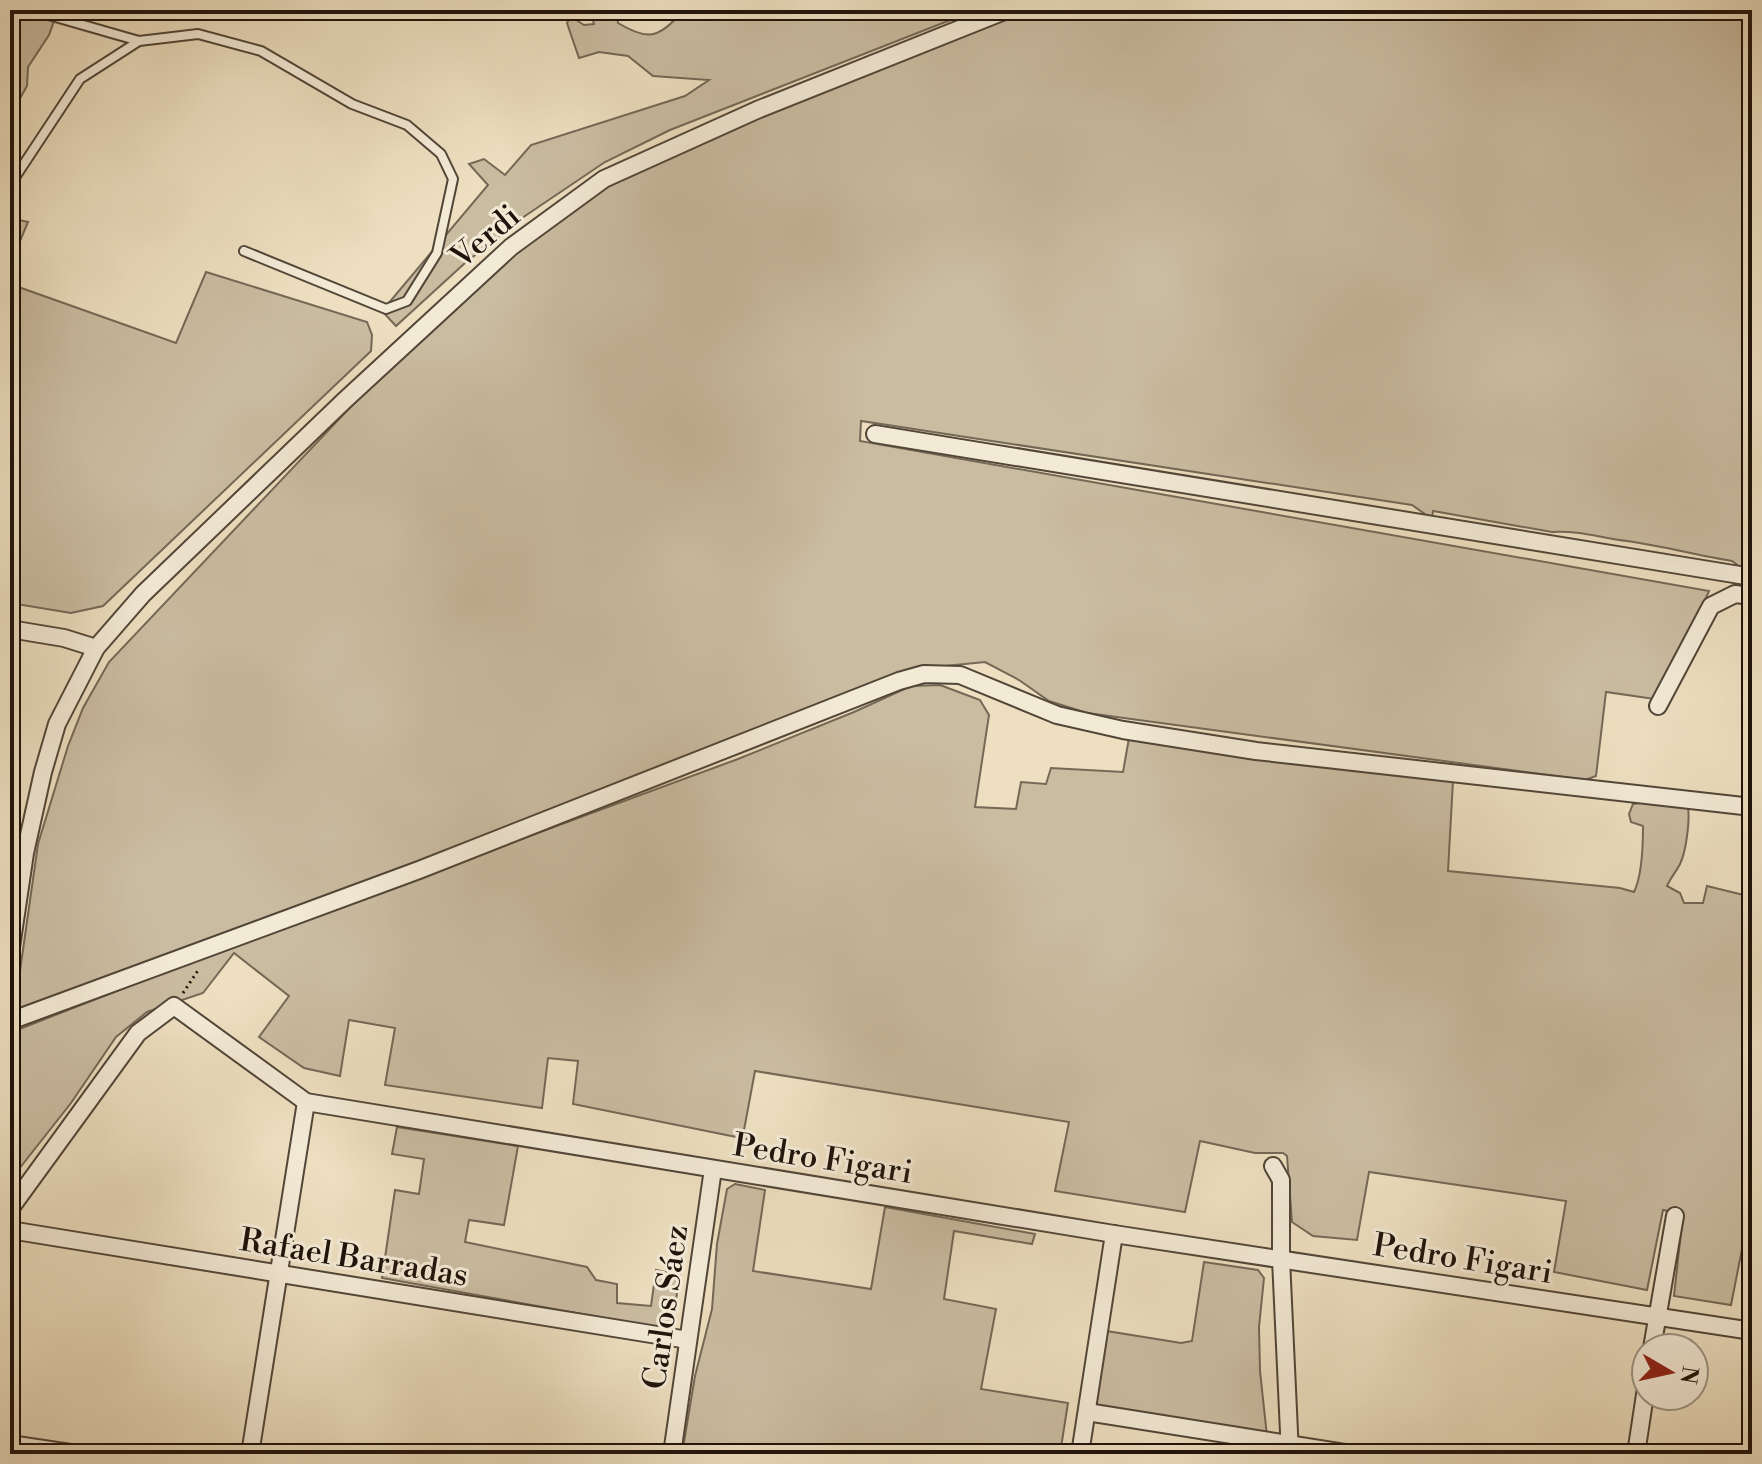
<svg xmlns="http://www.w3.org/2000/svg" width="1762" height="1464" font-family="'Libre Bodoni',serif">
  <rect width="100%" height="100%" fill="#eddfc0"/>
  <filter id="stains"><feTurbulence type="fractalNoise" baseFrequency=".0025" numOctaves="4"/><feColorMatrix values="0 0 0 0 .2 0 0 0 0 .09 0 0 0 0 .02 0 0 0 .5 -.17"/></filter>
  <radialGradient id="worn" r=".72"><stop offset=".6" stop-color="#630" stop-opacity="0"/><stop offset="1" stop-color="#630" stop-opacity=".3"/></radialGradient>
  <g fill="#cabca1" stroke="#746856" stroke-width="2">
    <polygon points="10,10 58,10 49,35 28,67 27,86 10,116"/>
    <path d="M 590,10 L 616,10 L 618,23 C 645,39 657,40 678,16 L 696,13 L 698,10 L 976,10 L 670,130 L 605,162 L 525,216 L 465,263 L 396,326 L 382,311 L 488,185 L 469,164 L 484,159 L 505,175 L 531,145 L 685,96 L 709,80 L 653,76 L 628,56 L 599,52 L 579,58 L 567,23 L 570,16 L 584,25 L 594,24 Z"/>
    <path d="M 1028,10 L 1752,10 L 1752,568 L 1740,567 L 1732,561 C 1697,555 1662,546 1627,541 C 1601,538 1578,530 1552,532 L 1433,511 L 1432,519 L 1412,505 L 861,421 L 860,441 L 1709,591 L 1661,700 L 1606,692 L 1596,776 L 1585,780 L 1087,713 L 1049,701 L 1019,680 L 985,662 L 935,667 L 14,1013 L 38,844 L 68,746 L 83,708 L 109,662 L 484,266 L 613,175 Z"/>
    <polygon points="10,218 28,222 10,265"/>
    <polygon points="206,272 367,322 372,335 371,351 103,606 71,613 10,603 10,284 176,343"/>
    <path d="M 940,685 L 980,700 L 989,715 L 975,807 L 1016,809 L 1021,782 L 1046,784 L 1051,768 L 1123,772 L 1129,738 L 1453,781 L 1448,871 L 1620,888 L 1634,892 C 1642,876 1643,844 1643,826 L 1631,822 L 1629,814 L 1633,804 L 1648,802 L 1688,807 C 1690,821 1686,852 1680,864 C 1676,872 1671,877 1667,886 L 1680,893 L 1684,903 L 1703,903 L 1707,886 L 1752,897 L 1752,1235 L 1745,1234 L 1731,1305 L 1674,1296 L 1683,1214 L 1663,1210 L 1647,1290 L 1554,1272 L 1566,1201 L 1369,1172 L 1357,1240 L 1313,1236 L 1292,1222 L 1287,1156 L 1283,1153 L 1255,1153 L 1200,1141 L 1185,1212 L 1055,1191 L 1069,1122 L 755,1071 L 744,1130 L 751,1140 L 573,1104 L 578,1061 L 548,1058 L 542,1108 L 385,1085 L 395,1028 L 349,1020 L 340,1076 L 304,1068 L 259,1037 L 289,996 L 234,953 L 203,993 L 147,1012 L 116,1037 L 71,1103 L 19,1169 L 10,1185 L 12,1032 L 234,945 L 738,759 L 854,712 L 911,686 Z"/>
    <polygon points="397,1127 518,1146 504,1225 469,1220 465,1242 587,1267 596,1280 617,1284 617,1303 651,1306 656,1270 680,1275 671,1330 382,1278 395,1190 419,1194 424,1159 392,1154"/>
    <polygon points="735,1184 765,1190 753,1271 871,1289 885,1207 1035,1234 1032,1244 954,1231 944,1299 996,1309 981,1389 1068,1403 1060,1454 682,1454 695,1376 712,1309 717,1244 727,1189"/>
    <polygon points="1204,1262 1258,1270 1264,1278 1259,1327 1260,1371 1267,1436 1187,1426 1081,1402 1081,1390 1094,1329 1181,1343 1192,1341"/>
  </g>
  <g fill="none" stroke-linecap="round" stroke-linejoin="round">
    <g stroke="#524638" stroke-width="12">
      <g id="lane">
        <polyline points="31,10 139,41 198,34 261,51 352,104 407,125 441,154 453,179 437,253 407,301 386,309 244,251"/>
        <polyline points="10,185 80,79 139,41"/>
      </g>
    </g>
    <g stroke="#524638" stroke-width="20">
      <g id="street">
        <polyline points="875,434 1752,577"/>
        <polyline points="10,629 64,638 96,648"/>
        <polyline points="1658,706 1711,606 1735,594 1752,596"/>
        <polyline points="10,954 25,853 43,772 57,724 96,648 143,594 345,400 511,247 604,179 757,110 1007,10"/>
        <polyline points="10,1021 419,870 899,681 924,674 960,675 1057,715 1123,730 1256,751 1752,807"/>
        <polyline points="1273,1166 1281,1180 1281,1259 1290,1454"/>
        <polyline points="10,1209 138,1033 174,1006 306,1102 1114,1234 1752,1331"/>
        <polyline points="10,1230 688,1340"/>
        <polyline points="1652,1348 1675,1216"/>
        <polyline points="1087,1412 1351,1454"/>
        <polyline points="10,1444 77,1454"/>
        <polyline points="250,1454 306,1102"/>
        <polyline points="672,1454 713,1169"/>
        <polyline points="1080,1454 1114,1234"/>
        <polyline points="1636,1454 1646,1388"/>
      </g>
    </g>
    <polyline stroke="#1f130b" stroke-width="3" stroke-dasharray="2 4" stroke-linecap="butt" points="183,993 199,969"/>
    <use href="#lane" stroke="#f3ead6" stroke-width="8"/>
    <use href="#street" stroke="#f3ead6" stroke-width="16"/>
  </g>
  <g text-anchor="middle" stroke-width="6" stroke-linejoin="round" paint-order="stroke">
    <g font-size="32" fill="#1f130b" stroke="#f3ead6">
      <text transform="translate(485 236) rotate(-40)" y="11">Verdi</text>
      <text transform="translate(823 1158) rotate(9)" y="11">Pedro Figari</text>
      <text transform="translate(354 1257) rotate(9)" y="11">Rafael Barradas</text>
      <text transform="translate(1463 1258) rotate(9)" y="11">Pedro Figari</text>
      <text transform="translate(665 1307) rotate(-82)" y="11">Carlos Sáez</text>
    </g>
  </g>
  <rect width="1762" height="1464" fill="none" stroke="#eddfc0" stroke-width="40"/>
  <rect x="12" y="12" width="1738" height="1440" fill="none" stroke="#1f130b" stroke-width="4"/>
  <rect x="20" y="20" width="1722" height="1424" fill="none" stroke="#1f130b" stroke-width="2"/>
  <g transform="translate(1670 1372) rotate(99)"><circle r="38" fill="#f3ead6" stroke="#9e9485" stroke-width="2"/>
  <path d="M0-6L14 30L0 20L-14 30Z" fill="#8f2418"/>
  <text y="-12" font-size="22" font-weight="bold" text-anchor="middle" fill="#1f130b">N</text>
  </g>
  <rect width="100%" height="100%" filter="url(#stains)"/>
  <rect width="100%" height="100%" fill="url(#worn)"/>
</svg>
